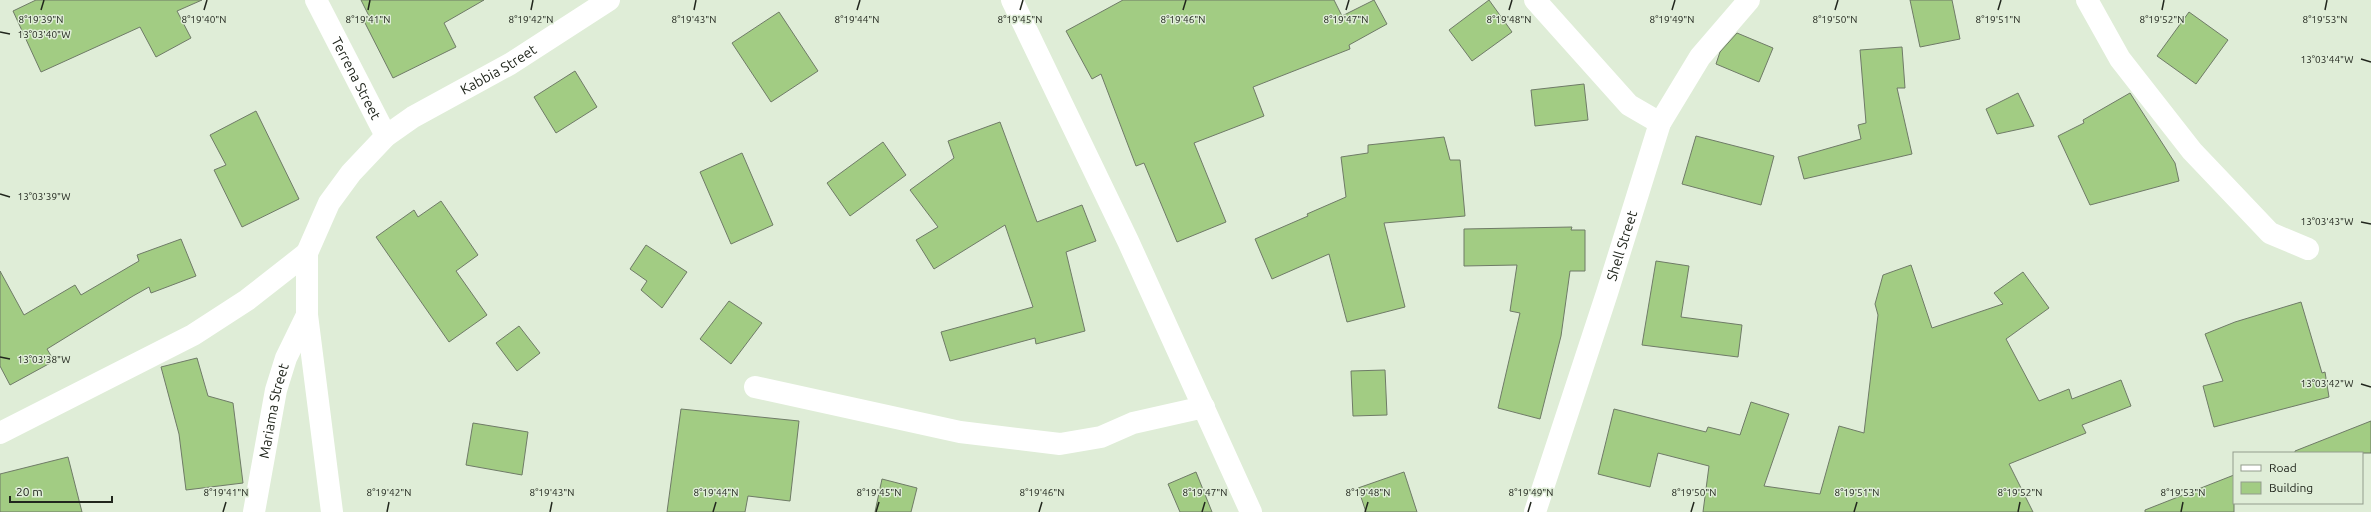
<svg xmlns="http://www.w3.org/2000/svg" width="2371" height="512" font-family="Ubuntu,sans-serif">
  <rect width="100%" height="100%" fill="#dfedd7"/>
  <g fill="#a2cc83" stroke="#6f7b67">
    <polygon points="36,0 202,0 177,11 191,38 156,57 140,27 41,72 13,11"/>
    <polygon points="361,0 484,0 444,23 456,47 393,78 364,21 370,18"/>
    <polygon points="1123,0 1334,0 1342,16 1374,0 1387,24 1349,45 1350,49 1253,87 1264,116 1194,143 1226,222 1177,242 1144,163 1136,166 1101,74 1092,79 1066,31"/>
    <polygon points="1489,0 1512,32 1472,61 1449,30"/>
    <polygon points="1910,0 1952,0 1960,39 1920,47"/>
    <polygon points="779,12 818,71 771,102 732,43"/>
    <polygon points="2189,12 2228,40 2196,84 2157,56"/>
    <polygon points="1737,33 1773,48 1759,82 1716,64 1720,52"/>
    <polygon points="1902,47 1905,88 1897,88 1912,154 1804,179 1798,157 1861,139 1858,125 1866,123 1860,50"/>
    <polygon points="575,71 597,107 556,133 534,97"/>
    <polygon points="1584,84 1588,120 1535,126 1531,90"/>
    <polygon points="2018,93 2034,126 1997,134 1986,109"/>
    <polygon points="2130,93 2175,163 2179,181 2090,205 2058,136 2084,123 2083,120"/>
    <polygon points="256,111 299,199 242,227 214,170 226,165 210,135"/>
    <polygon points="1000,122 1037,222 1082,205 1096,241 1066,252 1085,331 1036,344 1035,338 950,361 941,332 1033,307 1005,225 934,269 916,240 938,227 910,190 954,158 948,141"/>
    <polygon points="1696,136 1774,156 1761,205 1682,184"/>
    <polygon points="1444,137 1450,160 1460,160 1465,216 1384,223 1405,307 1347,322 1329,254 1272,279 1255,239 1308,216 1307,214 1346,197 1341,157 1368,153 1368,145"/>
    <polygon points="883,142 906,175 850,216 827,183"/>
    <polygon points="742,153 773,225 731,244 700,172"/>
    <polygon points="441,201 478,255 456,271 487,315 449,342 376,237 414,210 418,217"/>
    <polygon points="1572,227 1571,230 1585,230 1585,271 1570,271 1561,336 1540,419 1498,408 1520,313 1510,311 1517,265 1464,266 1464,229"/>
    <polygon points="181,239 196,276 151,293 149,287 133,296 47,349 54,361 10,385 0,366 0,271 24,315 75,285 81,295 139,261 137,255"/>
    <polygon points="646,245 687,272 662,308 641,290 647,281 630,269"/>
    <polygon points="1656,261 1689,266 1681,317 1742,325 1738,357 1642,345"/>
    <polygon points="1911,265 1932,328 2003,304 1994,293 2023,272 2049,308 2006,339 2039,401 2069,389 2072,399 2121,380 2131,406 2082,425 2086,433 2009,464 2033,512 1703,512 1709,466 1658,453 1650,487 1598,474 1614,409 1706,432 1708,427 1740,435 1751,402 1789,414 1764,486 1820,494 1839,426 1864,433 1878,315 1875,304 1883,275"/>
    <polygon points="729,301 762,323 731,364 700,339"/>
    <polygon points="2301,302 2322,373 2325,372 2329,397 2214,427 2203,386 2223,381 2205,334 2235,322"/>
    <polygon points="519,326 540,353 517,371 496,343"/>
    <polygon points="197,358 208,396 233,403 243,483 186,490 179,434 161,367"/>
    <polygon points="1385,370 1387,415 1353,416 1351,371"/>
    <polygon points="681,409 799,421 790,501 748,496 745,512 667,512"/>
    <polygon points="2371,421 2371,453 2295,453 2295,451"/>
    <polygon points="473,423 528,432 522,475 466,465"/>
    <polygon points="68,457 82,512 0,512 0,474"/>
    <polygon points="1196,472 1212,512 1180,512 1168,484"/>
    <polygon points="1404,472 1417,512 1366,512 1358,488"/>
    <polygon points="2234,475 2234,512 2145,512 2145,510"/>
    <polygon points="882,479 917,488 911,512 875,512"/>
  </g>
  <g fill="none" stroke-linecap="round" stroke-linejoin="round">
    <g stroke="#fff" stroke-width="22">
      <path id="s1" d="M 316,0 L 386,136"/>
      <polyline points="1012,0 1128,241 1251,512"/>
      <polyline points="1535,0 1629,105 1660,123"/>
      <polyline points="2087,0 2120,59 2192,151 2270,233 2308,249"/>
      <polyline points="755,387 960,432 1060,444 1101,437 1133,423 1204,407"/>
      <polyline points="0,433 193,335 247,300 307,253"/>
      <path id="s2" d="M 254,512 L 276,390 L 286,358 L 307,315"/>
      <path id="s3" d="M 1535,512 L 1607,293 L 1660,123 L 1700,57 L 1749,0"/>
    </g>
    <path stroke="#fff" stroke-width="22" id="s4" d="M 332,512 L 307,315 L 307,253 L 329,203 L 351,173 L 386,136 L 413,117 L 510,64 L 609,0"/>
  </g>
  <path fill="none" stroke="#21261d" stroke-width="1.5" d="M 41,10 L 44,0M 204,10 L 207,0M 368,10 L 370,0M 531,10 L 533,0M 694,10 L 696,0M 857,10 L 860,0M 1020,10 L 1023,0M 1183,10 L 1186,0M 1346,10 L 1349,0M 1509,10 L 1512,0M 1672,10 L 1675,0M 1835,10 L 1838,0M 1998,10 L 2001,0M 2162,10 L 2164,0M 2325,10 L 2327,0M 0,32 L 10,34M 2361,59 L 2371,62M 0,194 L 10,197M 2361,222 L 2371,224M 0,357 L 10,359M 2361,384 L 2371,387M 223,512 L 226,502M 387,512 L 389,502M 550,512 L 552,502M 713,512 L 716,502M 876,512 L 879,502M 1039,512 L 1042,502M 1202,512 L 1205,502M 1365,512 L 1368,502M 1528,512 L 1531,502M 1691,512 L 1694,502M 1854,512 L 1857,502M 2018,512 L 2020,502M 2181,512 L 2183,502"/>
  <g text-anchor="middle" stroke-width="3" stroke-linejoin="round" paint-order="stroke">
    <g font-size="14" fill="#21261d" stroke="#dfedd7">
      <text dy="5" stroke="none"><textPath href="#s4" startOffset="534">Kabbia Street</textPath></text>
      <text dy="5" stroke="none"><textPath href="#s1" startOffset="88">Terrena Street</textPath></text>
      <text dy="5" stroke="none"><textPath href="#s3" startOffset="280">Shell Street</textPath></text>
      <text dy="5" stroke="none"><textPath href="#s2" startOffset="103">Mariama Street</textPath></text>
    </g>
  </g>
  <g font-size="10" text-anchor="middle" fill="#21261d" stroke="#dfedd7" stroke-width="3" stroke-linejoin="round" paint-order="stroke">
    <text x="41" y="23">8°19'39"N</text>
    <text x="204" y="23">8°19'40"N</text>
    <text x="368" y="23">8°19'41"N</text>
    <text x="531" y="23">8°19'42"N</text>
    <text x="694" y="23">8°19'43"N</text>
    <text x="857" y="23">8°19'44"N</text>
    <text x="1020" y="23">8°19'45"N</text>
    <text x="1183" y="23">8°19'46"N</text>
    <text x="1346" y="23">8°19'47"N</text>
    <text x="1509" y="23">8°19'48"N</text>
    <text x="1672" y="23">8°19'49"N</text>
    <text x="1835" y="23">8°19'50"N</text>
    <text x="1998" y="23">8°19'51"N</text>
    <text x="2162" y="23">8°19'52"N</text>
    <text x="2325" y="23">8°19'53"N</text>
    <text x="44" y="38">13°03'40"W</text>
    <text x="2327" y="63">13°03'44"W</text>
    <text x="44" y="200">13°03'39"W</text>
    <text x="2327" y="225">13°03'43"W</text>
    <text x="44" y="363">13°03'38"W</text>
    <text x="2327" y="387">13°03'42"W</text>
    <text x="226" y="496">8°19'41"N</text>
    <text x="389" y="496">8°19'42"N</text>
    <text x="552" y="496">8°19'43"N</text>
    <text x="716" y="496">8°19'44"N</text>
    <text x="879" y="496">8°19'45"N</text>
    <text x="1042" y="496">8°19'46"N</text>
    <text x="1205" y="496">8°19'47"N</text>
    <text x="1368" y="496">8°19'48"N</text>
    <text x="1531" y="496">8°19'49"N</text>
    <text x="1694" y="496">8°19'50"N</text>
    <text x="1857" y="496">8°19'51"N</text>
    <text x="2020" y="496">8°19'52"N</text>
    <text x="2183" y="496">8°19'53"N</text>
  </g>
  <rect x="2233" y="452" width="130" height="52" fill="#dfedd7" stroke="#939d8d"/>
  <rect x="2241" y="465" width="20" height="6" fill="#ffffff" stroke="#939d8d"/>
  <text x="2269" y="472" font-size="12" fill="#21261d">Road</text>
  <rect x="2241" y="482" width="20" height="12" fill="#a2cc83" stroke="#939d8d"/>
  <text x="2269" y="492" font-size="12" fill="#21261d">Building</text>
  <path d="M10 496v6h102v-6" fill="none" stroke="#21261d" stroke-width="2"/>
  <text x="16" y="496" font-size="12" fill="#21261d" stroke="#dfedd7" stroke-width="3" paint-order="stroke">20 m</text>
</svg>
